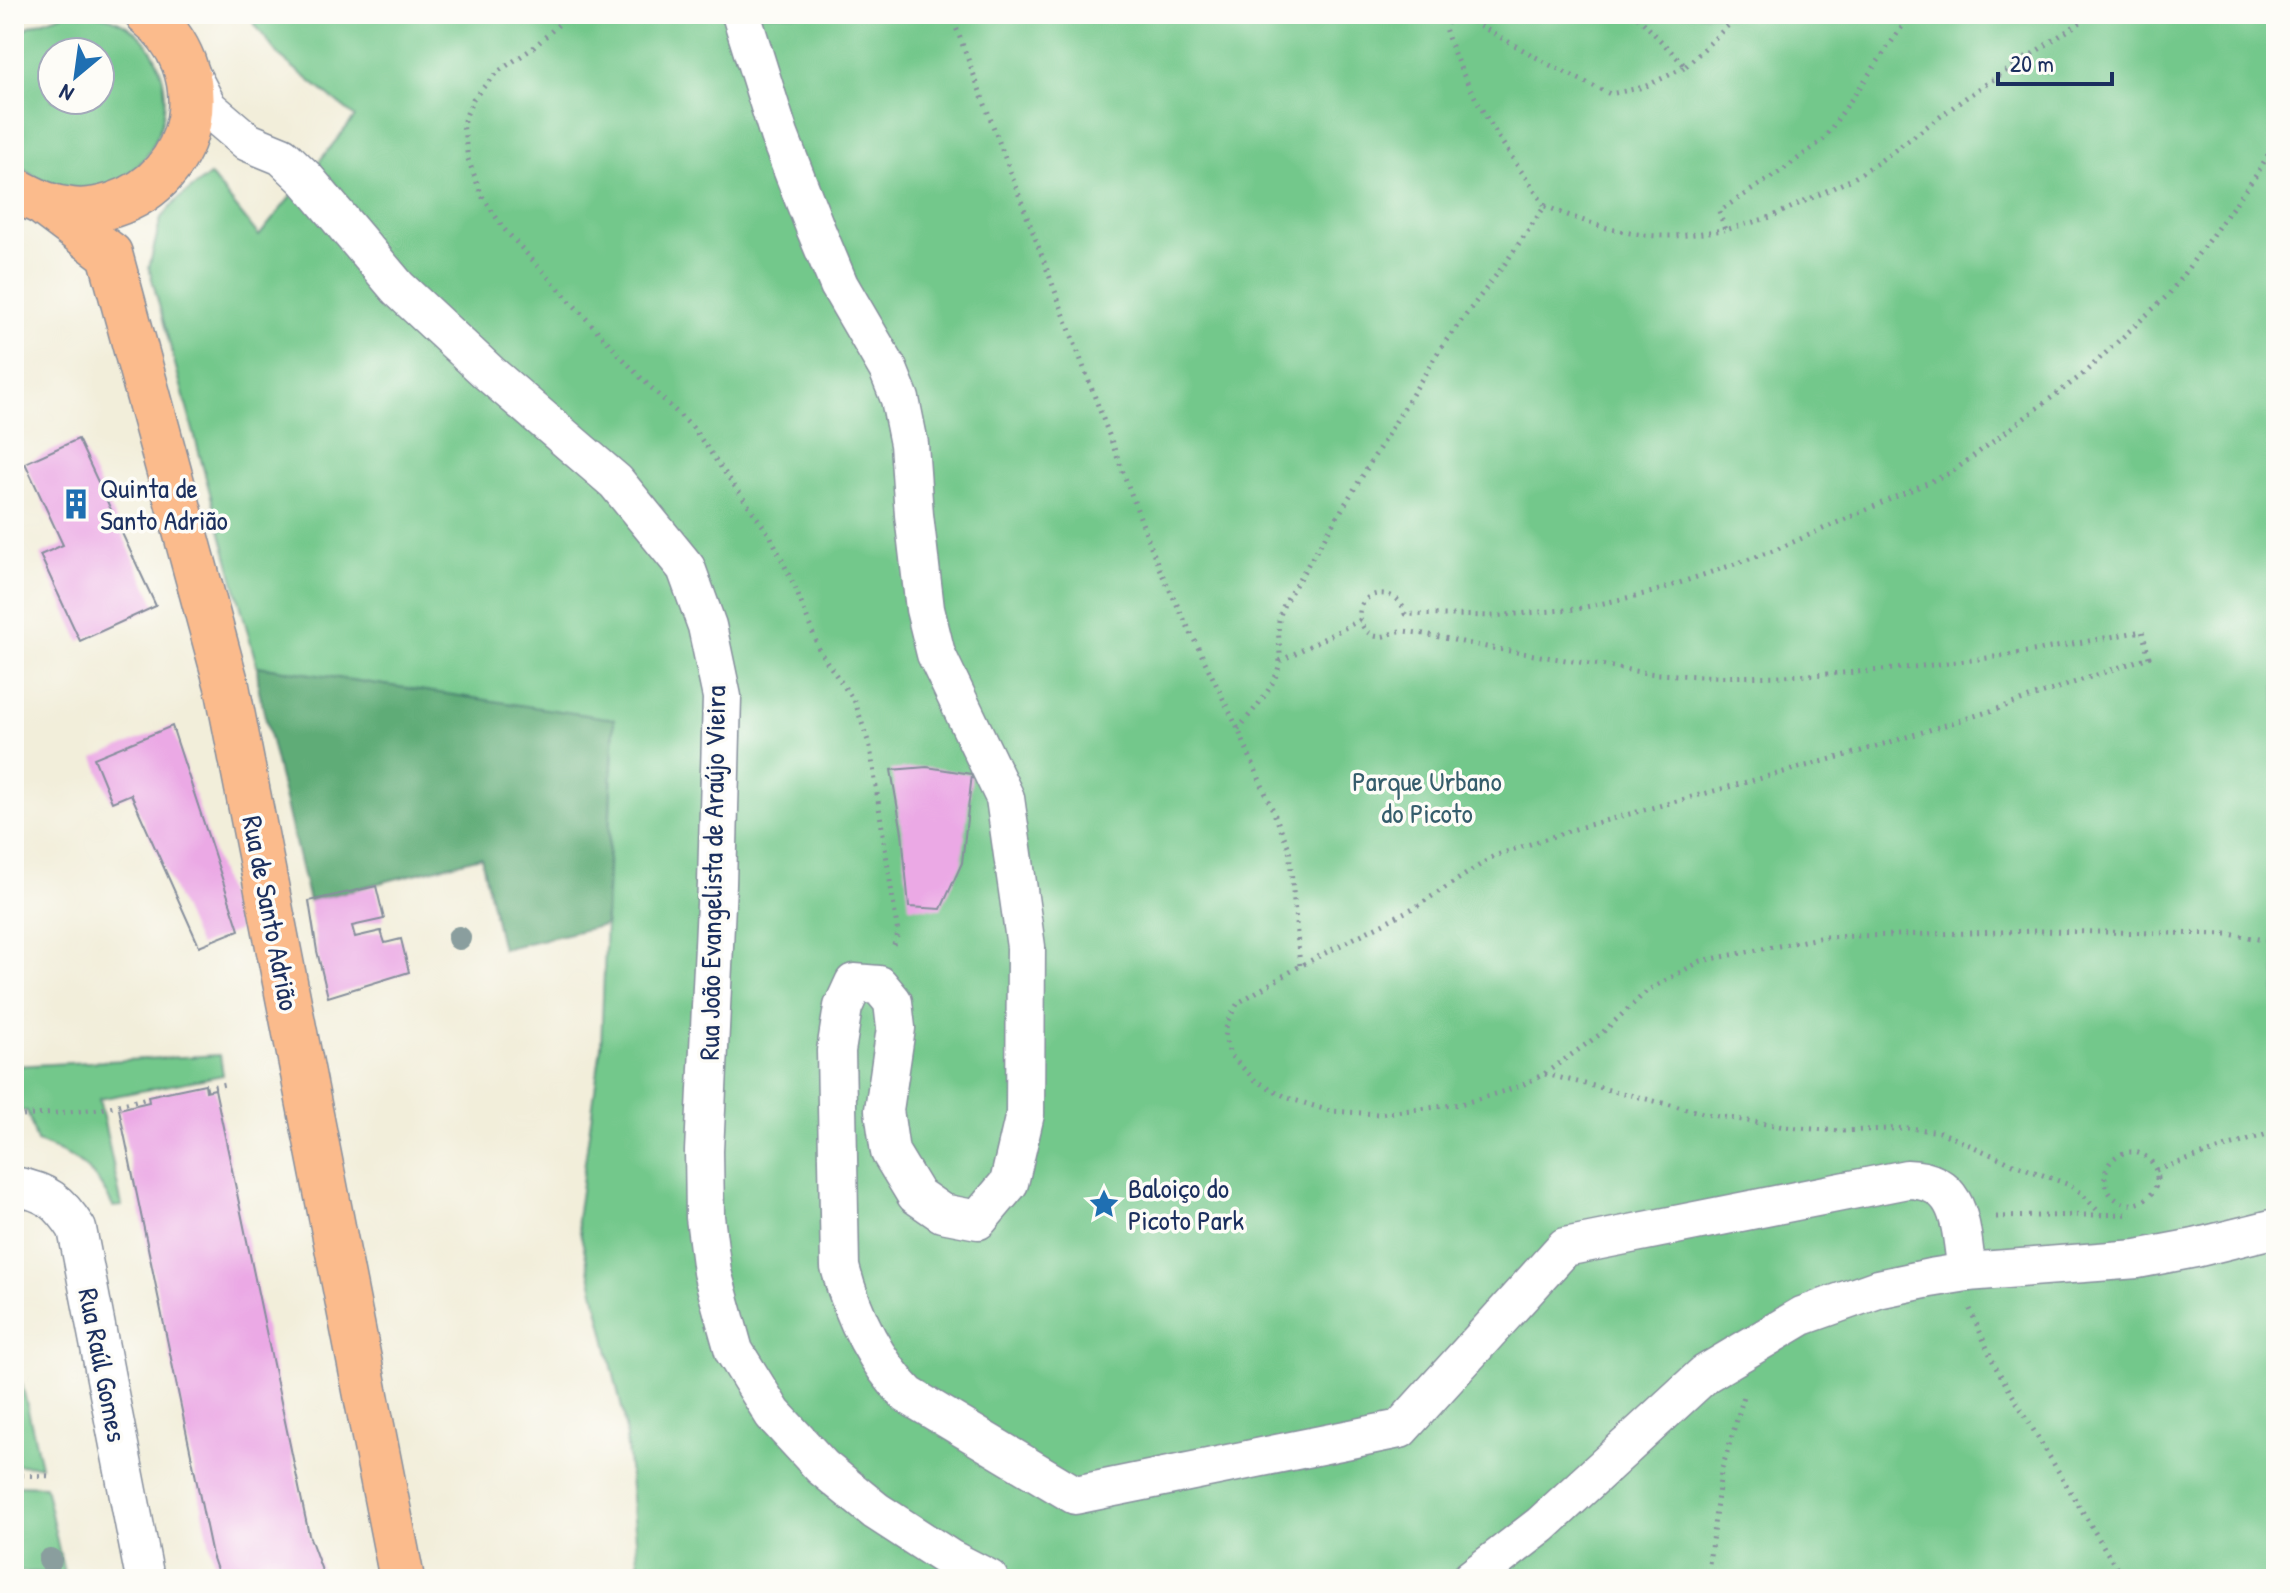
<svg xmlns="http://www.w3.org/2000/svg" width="2290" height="1593" font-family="'Patrick Hand',sans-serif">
  <rect width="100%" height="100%" fill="#fdfcf7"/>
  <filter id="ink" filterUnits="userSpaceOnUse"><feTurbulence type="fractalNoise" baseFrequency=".0125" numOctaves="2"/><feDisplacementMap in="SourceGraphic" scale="16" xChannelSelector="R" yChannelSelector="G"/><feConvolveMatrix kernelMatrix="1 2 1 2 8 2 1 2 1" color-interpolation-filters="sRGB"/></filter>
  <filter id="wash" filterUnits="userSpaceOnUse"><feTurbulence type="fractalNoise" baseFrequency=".006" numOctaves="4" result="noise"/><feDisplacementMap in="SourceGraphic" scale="32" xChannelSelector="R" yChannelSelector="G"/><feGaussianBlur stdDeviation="1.8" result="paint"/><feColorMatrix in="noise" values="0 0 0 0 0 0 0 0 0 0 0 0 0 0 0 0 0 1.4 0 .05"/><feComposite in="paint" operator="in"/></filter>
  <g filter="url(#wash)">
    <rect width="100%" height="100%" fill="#f2eeda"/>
    <g fill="#73c88b" stroke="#477c74" stroke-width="2" fill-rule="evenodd">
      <path d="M 64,14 C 80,14 98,13 113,19 C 204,57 166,204 68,187 C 47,184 28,176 14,160 L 14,40 L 30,26 ZM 52,52 L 100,52 L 100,100 L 52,100 Z"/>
      <polygon points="247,14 2276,14 2276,1579 640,1579 624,1417 577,1219 601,1047 614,720 257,666 149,268 161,218 178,199 210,175 259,236 355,117 279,56"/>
      <path d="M 220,1055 L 223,1075 L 99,1099 L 122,1206 L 113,1207 C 97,1170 75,1156 37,1142 L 27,1111 L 14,1111 L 14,1066 Z"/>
      <polygon points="14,1384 22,1384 41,1466 14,1465"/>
      <polygon points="14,1485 45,1486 64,1573 14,1572"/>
    </g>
    <polygon fill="#5eac77" stroke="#3c6e6a" stroke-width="2" points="257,666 614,719 605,925 502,949 481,857 309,901 259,691"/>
    <g id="blocks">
      <g fill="#eba9e5">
        <polygon points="78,439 156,606 80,641 40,555 63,545 25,463"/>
        <polygon points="172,726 239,930 199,946 131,794 112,802 94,758"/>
        <polygon points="927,767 972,774 962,863 941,909 909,907 902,833 891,770"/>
        <polygon points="376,886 384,919 352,926 355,937 381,931 385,943 401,939 409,972 328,997 317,951 309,901"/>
        <polygon points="205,1084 206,1091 215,1089 309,1535 325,1579 220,1579 212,1555 119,1109 149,1102 148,1096"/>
      </g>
    </g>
  </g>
  <g filter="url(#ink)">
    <use href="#blocks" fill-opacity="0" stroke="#868e9c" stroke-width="2"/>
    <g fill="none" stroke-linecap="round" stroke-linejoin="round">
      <g stroke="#868e9c" stroke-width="41">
        <g id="minor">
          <path d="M 741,14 L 779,135 L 816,230 L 839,285 L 888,369 L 900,399 L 909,444 L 914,515 L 925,609 L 936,654 L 1005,798 L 1026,947 L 1025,1114 L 1009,1183 L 978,1220 L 942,1213 L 916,1195 L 890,1152 L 884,1110 L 896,1028 L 893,1002 L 879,985 L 854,983 L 843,1007 L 836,1051 L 840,1267 C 853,1316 873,1359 908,1395 L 1075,1495 L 1400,1429 L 1565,1247 L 1907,1179 C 1964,1180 1960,1229 1967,1272"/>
          <polyline points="186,66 208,108 248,142 282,156 306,179 398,288 489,373 616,482 686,568 707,626 722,697 717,884 704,1151 705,1217 712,1272 734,1351 773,1414 822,1467 876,1511 950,1559 989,1579"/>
          <path d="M 14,1186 C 47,1192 59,1201 77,1229 L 145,1579"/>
          <polyline points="1471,1579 1541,1525 1705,1374 1802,1316 1878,1289 1930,1278 1967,1272 2137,1259 2195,1248 2276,1228"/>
        </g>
      </g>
      <g stroke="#868e9c" stroke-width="47">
        <g id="major">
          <path d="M 14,189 C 33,199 49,208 71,210 C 85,212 100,209 113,205 C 199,178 218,69 147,14"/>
          <polyline points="46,206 110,254 227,686 402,1579"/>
        </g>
      </g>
      <g stroke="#868e9c" stroke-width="5" stroke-dasharray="2 6" stroke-linecap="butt">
        <polyline points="570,14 533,48 496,73 473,99 463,123 468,159 482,196 504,229 637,374 693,428 771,537 795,587 820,652 855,702 870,747 898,934 892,950"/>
        <polyline points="951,14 1159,568 1238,729 1289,848 1300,966"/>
        <polyline points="1459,14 1550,65 1610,94 1644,87 1686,67 1635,14"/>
        <polyline points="1911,14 1823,140 1784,169 1719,211 1725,230 1771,217 1854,178 1880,161 1968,96 2093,14"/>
        <polyline points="1686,66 1740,14"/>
        <path d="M 2276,141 L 2257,174 L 2169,294 L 2082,375 L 1952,472 L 1773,551 L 1653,592 L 1577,609 L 1492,616 L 1405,614 C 1400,585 1356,588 1360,618 C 1361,626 1367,634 1375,636 C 1386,639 1394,630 1403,631 C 1432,634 1463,643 1492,648 C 1528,654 1564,660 1600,665 C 1620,668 1640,673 1660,674 C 1766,681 1875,673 1980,659 C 2034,652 2088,641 2142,631 L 2149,657 L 1997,709 L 1861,751 L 1578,828 L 1494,856 L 1417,906 L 1300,966 L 1238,1003 L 1227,1022 L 1225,1037 L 1230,1055 L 1255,1080 L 1288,1098 L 1330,1111 L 1378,1114 L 1461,1104 L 1518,1087 L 1544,1074 L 1602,1033 L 1648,990 L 1701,961 L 1824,937 L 1932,934 L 2039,931 L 2229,934 L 2276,942"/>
        <path d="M 1545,206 C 1584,222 1625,237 1668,236 C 1687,236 1706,232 1725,230"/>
        <polyline points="1280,661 1360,620"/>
        <path d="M 1238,729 C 1253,710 1279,684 1280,658 C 1280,633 1274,627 1285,602 L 1442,346 L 1504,265 L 1545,206 C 1507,150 1465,93 1445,28 L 1452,14"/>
        <polyline points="1545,1074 1711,1115 1785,1127 1841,1131 1909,1128 1940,1132 2008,1162 2067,1184 2080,1192 2101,1214"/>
        <polyline points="206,1088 225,1084"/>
        <polyline points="23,1116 101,1109 148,1098"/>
        <circle cx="2131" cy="1178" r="26"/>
        <polyline points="2156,1170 2276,1131"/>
        <polyline points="1996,1217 2132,1214"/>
        <polyline points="1970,1309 1995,1366 2123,1579"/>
        <polyline points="14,1374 30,1375"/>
        <polyline points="14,1475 53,1476"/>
        <polyline points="1707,1579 1721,1472 1744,1396"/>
      </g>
      <use href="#minor" stroke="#fff" stroke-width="38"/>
      <use href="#major" stroke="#fbbb8c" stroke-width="44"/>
    </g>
    <g fill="#8a9e9e">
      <circle cx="459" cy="938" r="12"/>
      <circle cx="50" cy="1560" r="12"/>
    </g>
  </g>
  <defs>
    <g id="building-bare" transform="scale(2.4)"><path d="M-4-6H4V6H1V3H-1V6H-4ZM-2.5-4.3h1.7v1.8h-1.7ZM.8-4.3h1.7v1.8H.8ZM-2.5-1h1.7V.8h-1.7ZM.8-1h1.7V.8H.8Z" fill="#1f6fb2" stroke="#fdfcf7" stroke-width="2.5" paint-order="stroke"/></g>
    <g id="sight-bare" transform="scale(2.4)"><path d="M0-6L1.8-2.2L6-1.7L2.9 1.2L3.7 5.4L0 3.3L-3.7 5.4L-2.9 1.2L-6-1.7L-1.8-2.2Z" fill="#1f6fb2" stroke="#fdfcf7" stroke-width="2.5" paint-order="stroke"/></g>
  </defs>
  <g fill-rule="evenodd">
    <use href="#building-bare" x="76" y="504"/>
    <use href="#sight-bare" x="1104" y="1204"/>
  </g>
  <g text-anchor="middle" stroke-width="7" stroke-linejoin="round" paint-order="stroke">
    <g font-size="28" fill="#1b2f5e" stroke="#fdfcf7" text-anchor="start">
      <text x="100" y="498">Quinta de<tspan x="100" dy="32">Santo Adrião</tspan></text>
      <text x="1128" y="1198">Baloiço do<tspan x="1128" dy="32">Picoto Park</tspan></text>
    </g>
    <g font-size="28" fill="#355d6c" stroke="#fdfcf7">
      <text x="1427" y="791">Parque Urbano<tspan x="1427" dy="32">do Picoto</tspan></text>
    </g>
    <g font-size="28" fill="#1b2f5e" stroke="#fdfcf7">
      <text transform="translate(712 873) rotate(-89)" y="10">Rua João Evangelista de Araújo Vieira</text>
      <text transform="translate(271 913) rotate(79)" y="10">Rua de Santo Adrião</text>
      <text transform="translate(103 1365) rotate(79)" y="10">Rua Raúl Gomes</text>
    </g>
  </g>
  <rect width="2290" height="1593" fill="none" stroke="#fdfcf7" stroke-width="48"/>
  <g transform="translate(76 76) rotate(209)"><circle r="38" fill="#fdfcf7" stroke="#a3aaba" stroke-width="2"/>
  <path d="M0-6L14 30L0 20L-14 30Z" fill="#1f6fb2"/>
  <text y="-12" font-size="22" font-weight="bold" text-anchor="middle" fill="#1b2f5e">N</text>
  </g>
  <path d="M1998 72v12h114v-12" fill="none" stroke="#1b2f5e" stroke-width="4"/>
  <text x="2010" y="72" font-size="24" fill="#1b2f5e" stroke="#fdfcf7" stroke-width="6" paint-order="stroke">20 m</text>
</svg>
